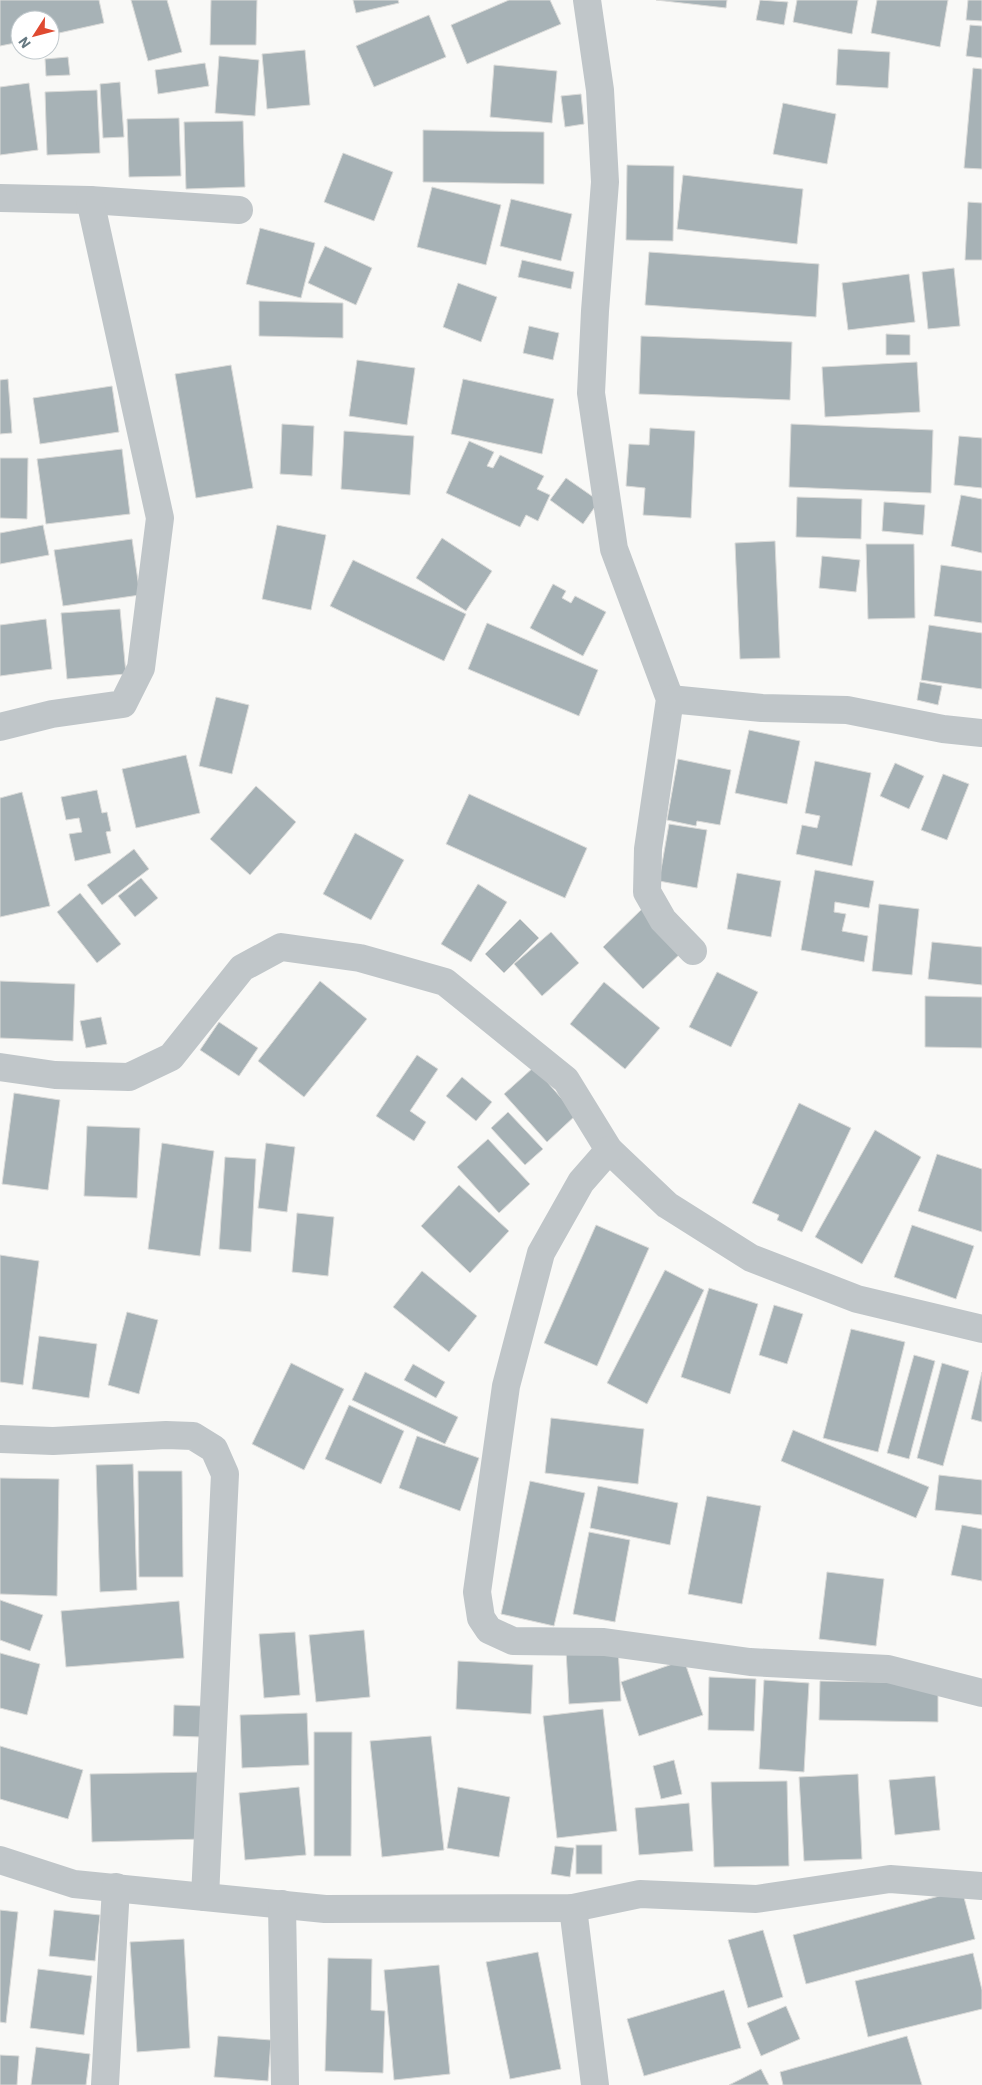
<svg xmlns="http://www.w3.org/2000/svg" width="982" height="2085" font-family="'IBM Plex Sans',sans-serif">
  <rect width="100%" height="100%" fill="#f9f9f7"/>
  <g fill="#a7b2b6" stroke="#dbdbd9">
    <polygon points="0,0 99,0 104,23 50,35 50,20 20,20 20,42 0,46"/>
    <polygon points="131,0 167,0 182,52 148,61"/>
    <polygon points="211,0 257,0 256,45 210,45"/>
    <polygon points="353,0 398,0 399,3 356,13"/>
    <polygon points="509,0 550,0 561,24 467,64 451,25"/>
    <polygon points="656,0 727,0 726,8"/>
    <polygon points="760,0 788,2 784,25 756,20"/>
    <polygon points="797,0 858,0 852,34 793,22"/>
    <polygon points="877,0 948,0 940,47 871,33"/>
    <polygon points="968,0 982,0 982,21 966,20"/>
    <polygon points="429,15 446,57 374,87 356,46"/>
    <polygon points="970,25 982,26 982,58 966,56"/>
    <polygon points="838,49 890,52 888,88 836,85"/>
    <polygon points="305,50 310,105 267,109 262,54"/>
    <polygon points="219,56 259,60 255,116 215,113"/>
    <polygon points="68,57 70,75 46,76 45,59"/>
    <polygon points="205,63 209,86 158,94 155,70"/>
    <polygon points="494,65 557,71 552,123 490,117"/>
    <polygon points="973,68 982,69 982,169 964,168"/>
    <polygon points="120,82 124,137 103,138 100,84"/>
    <polygon points="29,83 38,150 0,155 0,87"/>
    <polygon points="97,90 100,153 47,155 45,92"/>
    <polygon points="581,94 584,124 565,127 561,96"/>
    <polygon points="783,103 836,114 827,164 773,154"/>
    <polygon points="179,118 181,176 129,177 127,119"/>
    <polygon points="243,121 245,187 186,189 184,122"/>
    <polygon points="423,130 544,132 544,184 423,182"/>
    <polygon points="343,153 393,172 374,221 324,202"/>
    <polygon points="627,165 674,166 673,241 626,240"/>
    <polygon points="683,175 803,189 797,244 677,229"/>
    <polygon points="432,187 501,205 486,265 417,247"/>
    <polygon points="511,199 572,214 561,261 500,246"/>
    <polygon points="968,202 982,203 982,260 965,260"/>
    <polygon points="260,228 315,243 301,298 246,284"/>
    <polygon points="325,246 372,268 356,305 308,283"/>
    <polygon points="649,252 819,264 816,317 645,305"/>
    <polygon points="522,260 574,272 571,289 518,277"/>
    <polygon points="954,268 960,326 928,329 922,272"/>
    <polygon points="909,274 915,322 848,330 842,283"/>
    <polygon points="458,283 497,297 481,342 443,327"/>
    <polygon points="259,301 343,303 343,338 259,336"/>
    <polygon points="529,326 559,333 553,360 523,353"/>
    <polygon points="886,334 910,335 910,355 886,355"/>
    <polygon points="641,336 792,342 790,400 639,394"/>
    <polygon points="357,360 415,368 407,425 349,416"/>
    <polygon points="917,362 920,412 825,417 822,367"/>
    <polygon points="231,365 253,488 196,498 175,374"/>
    <polygon points="8,379 12,433 0,434 0,380"/>
    <polygon points="463,379 554,399 542,454 451,434"/>
    <polygon points="112,386 119,432 40,444 33,398"/>
    <polygon points="282,424 314,426 312,476 280,474"/>
    <polygon points="791,424 933,430 931,493 789,487"/>
    <polygon points="650,428 695,431 691,518 643,515 645,488 626,486 629,444 649,445"/>
    <polygon points="344,431 414,436 410,495 341,489"/>
    <polygon points="959,436 982,438 982,488 954,485"/>
    <polygon points="469,441 494,452 487,466 493,468 500,455 544,476 537,489 550,495 538,521 526,515 520,527 446,493"/>
    <polygon points="122,449 130,514 46,524 37,459"/>
    <polygon points="0,458 28,458 27,519 0,518"/>
    <polygon points="566,478 599,501 583,524 550,500"/>
    <polygon points="961,495 982,499 982,553 951,546"/>
    <polygon points="797,497 862,499 861,539 796,537"/>
    <polygon points="884,502 925,505 923,535 882,531"/>
    <polygon points="43,525 49,555 0,564 0,533"/>
    <polygon points="277,525 326,535 311,610 262,599"/>
    <polygon points="442,538 492,571 466,611 416,578"/>
    <polygon points="132,539 140,595 63,606 54,550"/>
    <polygon points="775,541 780,658 740,659 735,543"/>
    <polygon points="866,544 914,544 915,618 868,619"/>
    <polygon points="822,556 860,560 856,592 819,588"/>
    <polygon points="353,560 466,614 444,661 330,606"/>
    <polygon points="941,565 982,571 982,623 934,616"/>
    <polygon points="553,584 566,591 562,598 571,603 575,596 606,612 583,656 530,628"/>
    <polygon points="120,609 126,674 67,679 61,613"/>
    <polygon points="46,619 52,669 0,676 0,625"/>
    <polygon points="487,623 598,670 579,716 468,669"/>
    <polygon points="929,625 982,633 982,689 921,680"/>
    <polygon points="920,682 942,686 938,705 917,700"/>
    <polygon points="216,697 249,705 232,774 199,766"/>
    <polygon points="749,730 800,741 787,804 735,793"/>
    <polygon points="186,755 200,813 136,828 122,769"/>
    <polygon points="678,759 731,770 720,825 697,821 696,826 667,820"/>
    <polygon points="815,761 871,773 852,866 796,854 802,825 817,828 820,816 805,813"/>
    <polygon points="895,763 924,776 909,809 880,796"/>
    <polygon points="943,774 969,784 947,840 921,830"/>
    <polygon points="256,786 296,822 250,875 210,839"/>
    <polygon points="97,790 102,813 107,812 111,831 106,832 111,853 75,861 69,834 82,832 79,818 66,820 61,797"/>
    <polygon points="22,792 50,906 0,917 0,798"/>
    <polygon points="469,794 587,848 565,898 446,844"/>
    <polygon points="669,824 707,830 697,888 659,881"/>
    <polygon points="355,833 404,860 371,920 323,894"/>
    <polygon points="134,849 149,869 102,905 87,885"/>
    <polygon points="815,870 874,881 869,908 835,902 834,912 846,914 842,931 868,936 864,962 801,950"/>
    <polygon points="737,873 781,881 771,937 727,929"/>
    <polygon points="141,878 158,898 135,917 118,896"/>
    <polygon points="478,884 507,902 471,962 441,944"/>
    <polygon points="80,893 121,944 97,963 57,912"/>
    <polygon points="879,904 919,909 912,975 872,971"/>
    <polygon points="643,908 683,951 643,989 603,947"/>
    <polygon points="520,919 539,938 504,973 485,954"/>
    <polygon points="551,932 579,963 542,996 514,964"/>
    <polygon points="932,942 982,947 982,985 928,979"/>
    <polygon points="717,972 758,992 731,1047 689,1027"/>
    <polygon points="0,981 75,984 73,1041 0,1038"/>
    <polygon points="320,981 367,1019 304,1097 258,1061"/>
    <polygon points="604,982 660,1028 625,1069 570,1024"/>
    <polygon points="925,996 982,997 982,1048 925,1047"/>
    <polygon points="101,1017 107,1044 86,1048 80,1021"/>
    <polygon points="219,1022 258,1048 239,1076 200,1050"/>
    <polygon points="417,1055 438,1069 410,1111 426,1122 414,1141 376,1116"/>
    <polygon points="534,1067 576,1115 547,1142 504,1094"/>
    <polygon points="462,1077 492,1102 476,1121 446,1096"/>
    <polygon points="14,1093 60,1100 48,1190 2,1184"/>
    <polygon points="799,1103 851,1128 802,1232 777,1220 779,1215 752,1203"/>
    <polygon points="508,1112 543,1149 525,1165 491,1128"/>
    <polygon points="87,1126 140,1128 137,1198 84,1196"/>
    <polygon points="875,1130 921,1157 862,1264 815,1237"/>
    <polygon points="488,1139 530,1184 499,1213 457,1167"/>
    <polygon points="162,1143 214,1151 200,1256 148,1249"/>
    <polygon points="266,1143 295,1147 287,1212 258,1208"/>
    <polygon points="937,1154 982,1169 982,1232 918,1211"/>
    <polygon points="225,1157 256,1159 251,1252 219,1249"/>
    <polygon points="459,1185 509,1231 470,1273 421,1226"/>
    <polygon points="297,1213 334,1217 328,1276 292,1272"/>
    <polygon points="596,1225 649,1248 597,1366 544,1343"/>
    <polygon points="912,1225 974,1246 956,1299 894,1277"/>
    <polygon points="0,1255 39,1261 23,1385 0,1382"/>
    <polygon points="665,1270 704,1290 647,1404 607,1383"/>
    <polygon points="422,1271 477,1316 449,1352 393,1307"/>
    <polygon points="709,1288 758,1304 730,1394 681,1377"/>
    <polygon points="774,1305 803,1314 787,1364 759,1355"/>
    <polygon points="127,1312 158,1320 139,1394 108,1385"/>
    <polygon points="851,1329 905,1342 878,1452 823,1438"/>
    <polygon points="39,1336 97,1344 89,1398 32,1389"/>
    <polygon points="914,1355 935,1361 909,1459 887,1453"/>
    <polygon points="291,1363 344,1389 304,1470 252,1444"/>
    <polygon points="942,1363 969,1371 943,1466 917,1458"/>
    <polygon points="413,1364 445,1382 436,1398 404,1380"/>
    <polygon points="365,1372 458,1417 445,1444 352,1400"/>
    <polygon points="982,1372 982,1422 971,1419"/>
    <polygon points="349,1405 404,1431 381,1484 325,1459"/>
    <polygon points="551,1418 644,1429 638,1484 545,1473"/>
    <polygon points="793,1430 929,1487 916,1518 781,1461"/>
    <polygon points="417,1436 479,1458 460,1511 399,1488"/>
    <polygon points="133,1464 137,1590 100,1592 96,1465"/>
    <polygon points="138,1471 182,1471 183,1577 139,1577"/>
    <polygon points="939,1475 982,1480 982,1515 935,1510"/>
    <polygon points="0,1478 59,1479 57,1596 0,1594"/>
    <polygon points="530,1481 585,1493 554,1626 501,1614"/>
    <polygon points="598,1486 678,1503 670,1545 590,1528"/>
    <polygon points="707,1496 761,1506 742,1604 688,1594"/>
    <polygon points="962,1525 982,1529 982,1581 951,1575"/>
    <polygon points="589,1532 630,1540 615,1622 573,1614"/>
    <polygon points="827,1572 884,1579 876,1646 819,1639"/>
    <polygon points="0,1600 43,1615 30,1651 0,1640"/>
    <polygon points="179,1601 184,1658 66,1667 61,1611"/>
    <polygon points="364,1630 370,1697 316,1702 309,1635"/>
    <polygon points="295,1632 300,1695 264,1698 259,1634"/>
    <polygon points="618,1647 621,1701 569,1704 566,1650"/>
    <polygon points="0,1653 40,1664 27,1715 0,1708"/>
    <polygon points="684,1660 703,1715 639,1736 621,1682"/>
    <polygon points="458,1661 533,1665 531,1714 456,1709"/>
    <polygon points="709,1677 756,1679 754,1731 708,1730"/>
    <polygon points="764,1680 809,1683 804,1772 759,1769"/>
    <polygon points="820,1681 938,1683 938,1722 819,1720"/>
    <polygon points="174,1705 203,1706 202,1737 173,1736"/>
    <polygon points="603,1709 617,1831 557,1838 543,1716"/>
    <polygon points="307,1713 309,1765 242,1768 240,1715"/>
    <polygon points="314,1732 352,1732 351,1856 314,1856"/>
    <polygon points="431,1736 444,1850 382,1857 370,1741"/>
    <polygon points="0,1746 83,1770 68,1819 0,1799"/>
    <polygon points="674,1760 682,1794 661,1799 653,1766"/>
    <polygon points="201,1772 203,1839 92,1842 90,1774"/>
    <polygon points="858,1774 862,1859 804,1861 799,1777"/>
    <polygon points="935,1776 940,1830 895,1835 889,1780"/>
    <polygon points="787,1781 789,1866 714,1867 711,1782"/>
    <polygon points="299,1787 306,1855 245,1860 239,1793"/>
    <polygon points="458,1787 510,1797 499,1857 447,1848"/>
    <polygon points="689,1803 693,1851 639,1855 635,1808"/>
    <rect x="576" y="1845" width="26" height="29"/>
    <polygon points="555,1846 574,1848 570,1877 551,1874"/>
    <polygon points="962,1890 975,1939 806,1984 793,1935"/>
    <polygon points="0,1910 18,1912 6,2023 0,2022"/>
    <polygon points="54,1910 100,1915 95,1961 49,1956"/>
    <polygon points="763,1930 783,1997 748,2008 728,1940"/>
    <polygon points="184,1939 190,2048 137,2052 130,1942"/>
    <polygon points="538,1952 561,2069 510,2079 486,1962"/>
    <polygon points="973,1953 982,1990 982,2009 868,2037 855,1981"/>
    <polygon points="328,1958 372,1959 371,2010 385,2011 383,2073 325,2071"/>
    <polygon points="439,1965 450,2074 394,2080 384,1970"/>
    <polygon points="38,1969 92,1976 84,2035 30,2028"/>
    <polygon points="724,1990 741,2048 644,2076 627,2019"/>
    <polygon points="786,2006 800,2039 761,2056 747,2023"/>
    <polygon points="218,2036 271,2040 268,2081 214,2077"/>
    <polygon points="907,2036 922,2085 783,2085 780,2072"/>
    <polygon points="36,2047 90,2054 86,2085 31,2085"/>
    <polygon points="0,2055 19,2056 17,2085 0,2085"/>
    <polygon points="761,2069 769,2085 729,2085"/>
  </g>
  <g fill="none" stroke-linecap="round" stroke-linejoin="round">
    <g stroke="#c0c6c9" stroke-width="28">
      <polyline points="587,0 600,90 605,182 595,311 591,393 614,549 670,699 648,849 647,892 663,920 693,951"/>
      <polyline points="0,198 90,200 239,210"/>
      <polyline points="670,699 762,708 847,710 943,729 982,733"/>
      <polyline points="0,727 52,714 123,704 141,668 160,518 90,200"/>
      <polyline points="0,1067 55,1075 129,1077 171,1057 242,968 281,947 360,958 445,982 566,1080 609,1150 667,1205 751,1258 857,1299 982,1329"/>
      <polyline points="609,1150 581,1182 541,1253 506,1386 477,1592 481,1618 489,1630 513,1641 604,1642 750,1662 888,1669 982,1693"/>
      <polyline points="0,1439 53,1441 166,1435 193,1436 214,1449 225,1474 205,1897"/>
      <polyline points="0,1860 74,1884 325,1909 573,1908 640,1894 756,1899 890,1879 982,1886"/>
      <polyline points="282,1904 285,2085"/>
      <polyline points="573,1908 595,2085"/>
      <polyline points="105,2085 116,1887"/>
    </g>
  </g>
  <g transform="translate(35 35) rotate(234)"><circle r="24" fill="#ffffff" stroke="#c1c9cd"/>
  <path d="M0-4L9 19L0 12L-9 19Z" fill="#df4a31"/>
  <text y="-8" font-size="14" font-weight="bold" text-anchor="middle" fill="#657881">N</text>
  </g>
</svg>
